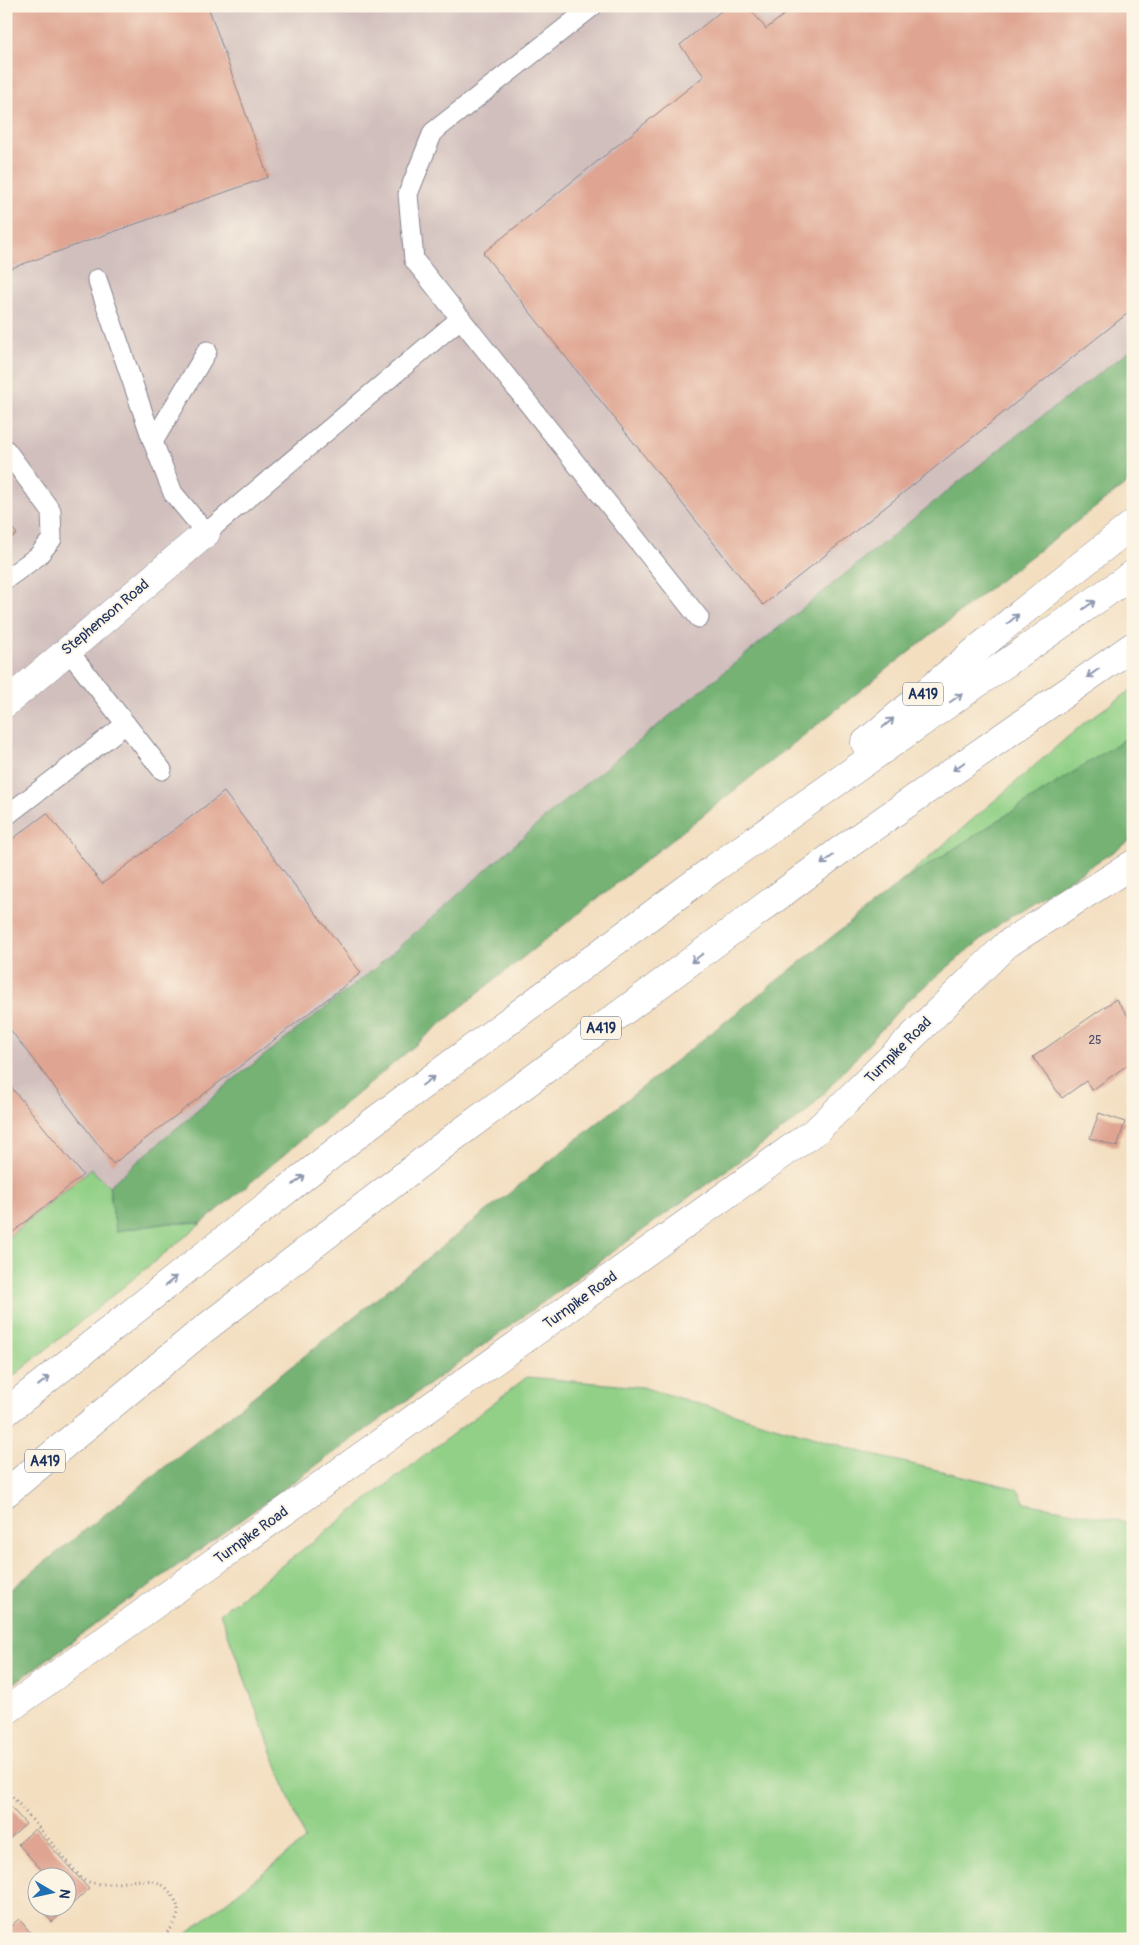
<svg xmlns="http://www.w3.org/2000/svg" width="1139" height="1945" font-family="Pangolin,sans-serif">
  <rect width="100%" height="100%" fill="#fcf5e5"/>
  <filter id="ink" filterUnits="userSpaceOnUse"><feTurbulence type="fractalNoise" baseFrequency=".02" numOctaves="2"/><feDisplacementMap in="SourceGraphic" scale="10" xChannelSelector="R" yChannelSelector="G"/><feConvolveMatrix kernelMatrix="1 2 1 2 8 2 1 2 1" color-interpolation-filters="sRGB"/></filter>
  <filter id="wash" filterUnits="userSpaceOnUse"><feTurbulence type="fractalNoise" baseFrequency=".0096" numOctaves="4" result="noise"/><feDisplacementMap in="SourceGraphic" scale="20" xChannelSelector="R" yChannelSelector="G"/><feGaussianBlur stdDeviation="1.12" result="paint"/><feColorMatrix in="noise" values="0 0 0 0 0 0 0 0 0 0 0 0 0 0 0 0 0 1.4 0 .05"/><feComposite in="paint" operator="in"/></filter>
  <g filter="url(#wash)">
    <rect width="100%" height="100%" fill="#f3dec0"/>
    <polygon fill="#d1bfbd" points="6,6 1133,6 1133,348 1012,439 563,802 374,969 233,1080 109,1186 116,1231 6,1322"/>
    <g fill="#91d086" stroke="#568072">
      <polygon points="1133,689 1133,734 896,886 1085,722"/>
      <polygon points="91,1169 109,1186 116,1231 168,1223 202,1223 6,1382 6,1239"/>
      <polygon points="527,1377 642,1387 873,1455 1018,1489 1025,1503 1133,1523 1133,1939 179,1939 305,1840 220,1613"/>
    </g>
    <g fill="#74b273" stroke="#487068">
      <polygon points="1133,348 1133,479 1009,573 478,993 202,1223 168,1223 116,1231 109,1186 233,1080 374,969 563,802 1012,439"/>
      <polygon points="1133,734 1133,839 1001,923 907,1001 807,1112 6,1689 6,1593 896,886"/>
    </g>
    <g id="blocks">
      <g fill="#dfa592">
        <polygon points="6,6 208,6 268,177 6,270"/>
        <polygon points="727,6 748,6 766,29 795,6 1133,6 1133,309 763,605 483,253 704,76 680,45"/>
        <polygon points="6,520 17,534 6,542"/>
        <polygon points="224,792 361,973 113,1164 6,1024 6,844 47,813 102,884"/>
        <polygon points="1116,999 1133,1023 1133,1061 1092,1090 1086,1081 1062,1098 1033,1057"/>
        <polygon points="6,1081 83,1175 6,1238"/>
        <polygon points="1099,1113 1125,1122 1117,1147 1090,1138"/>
        <polygon points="6,1802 26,1824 6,1842"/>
        <polygon points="35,1829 89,1889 52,1922 40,1908 68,1908 68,1878 49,1878 18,1844"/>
        <polygon points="19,1919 36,1939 6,1939 6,1930"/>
      </g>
    </g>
  </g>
  <g filter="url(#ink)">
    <use href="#blocks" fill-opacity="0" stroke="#87868f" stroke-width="1"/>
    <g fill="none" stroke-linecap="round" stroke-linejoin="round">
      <g stroke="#87868f" stroke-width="21">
        <g id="lane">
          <polyline points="593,6 433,132 408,194 414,260 699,618"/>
          <polyline points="97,279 153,442 173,493 206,533 461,318"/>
          <polyline points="153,442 207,351"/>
          <polyline points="6,450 51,511 52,539 38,556 6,579"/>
          <polyline points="67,649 162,770"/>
          <polyline points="6,816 126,724"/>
        </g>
      </g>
      <g stroke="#87868f" stroke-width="29">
        <g id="street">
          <polyline points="6,703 206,533"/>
          <polyline points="6,1711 818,1129 1007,944 1133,864"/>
        </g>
      </g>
      <g stroke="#87868f" stroke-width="29">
        <g id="highway">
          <polyline points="865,743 1021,613 1133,524"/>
          <polyline points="6,1412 373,1122 716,867 1133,574"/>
          <polyline points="6,1493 199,1333 453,1138 842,849 1133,646"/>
        </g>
      </g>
      <path stroke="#87868f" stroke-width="3" stroke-dasharray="1 4" stroke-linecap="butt" d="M 6,1789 L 82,1879 C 115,1897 155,1858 176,1902 C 183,1917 171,1929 161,1939"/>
      <use href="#lane" stroke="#fff" stroke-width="19"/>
      <use href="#street" stroke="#fff" stroke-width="28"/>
      <use href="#highway" stroke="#fff" stroke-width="28"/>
    </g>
    <defs><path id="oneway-shaft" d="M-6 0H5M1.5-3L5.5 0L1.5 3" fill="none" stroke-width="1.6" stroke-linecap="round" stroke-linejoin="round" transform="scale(1.25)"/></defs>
    <g stroke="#8d97ae">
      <use href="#oneway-shaft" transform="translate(1089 605) rotate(-35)"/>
      <use href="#oneway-shaft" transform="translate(1013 619) rotate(-40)"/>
      <use href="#oneway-shaft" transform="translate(1093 673) rotate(145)"/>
      <use href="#oneway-shaft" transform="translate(956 698) rotate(-35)"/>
      <use href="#oneway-shaft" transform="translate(888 723) rotate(-40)"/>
      <use href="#oneway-shaft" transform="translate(959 766) rotate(145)"/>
      <use href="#oneway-shaft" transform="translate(827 860) rotate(143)"/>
      <use href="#oneway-shaft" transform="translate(697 958) rotate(143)"/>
      <use href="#oneway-shaft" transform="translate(428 1081) rotate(-37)"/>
      <use href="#oneway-shaft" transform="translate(299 1180) rotate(-38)"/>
      <use href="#oneway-shaft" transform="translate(171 1281) rotate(-38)"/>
      <use href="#oneway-shaft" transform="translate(44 1381) rotate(-38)"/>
    </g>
  </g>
  <g text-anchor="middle" stroke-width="4" stroke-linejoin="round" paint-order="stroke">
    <g font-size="12" fill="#4c4c6b">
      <text x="1095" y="1044">25</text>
    </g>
    <g fill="#fcf5e5" stroke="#5e6a86" stroke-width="1">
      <rect x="903" y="682.5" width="40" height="23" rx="4"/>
      <rect x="581" y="1016.5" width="40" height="23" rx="4"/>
      <rect x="25" y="1449.5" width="40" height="23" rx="4"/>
    </g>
    <g font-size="14" font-weight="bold" fill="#1b2f5e">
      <text x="923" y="699">A419</text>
      <text x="601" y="1033">A419</text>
      <text x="45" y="1466">A419</text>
    </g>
    <g font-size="15" fill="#1b2f5e" stroke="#fcf5e5">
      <text transform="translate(105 617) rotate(-40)" y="5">Stephenson Road</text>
      <text transform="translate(898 1050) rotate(-45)" y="5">Turnpike Road</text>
      <text transform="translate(580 1300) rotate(-36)" y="5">Turnpike Road</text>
      <text transform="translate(251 1535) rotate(-36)" y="5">Turnpike Road</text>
    </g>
  </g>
  <rect width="1139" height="1945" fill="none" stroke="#fcf5e5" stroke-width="25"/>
  <g transform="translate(52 1892) rotate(99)"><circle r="24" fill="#fcf5e5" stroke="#a2a6af"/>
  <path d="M0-4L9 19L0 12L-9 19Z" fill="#1f6fb2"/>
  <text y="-8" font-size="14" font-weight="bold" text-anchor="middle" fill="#1b2f5e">N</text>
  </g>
</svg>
